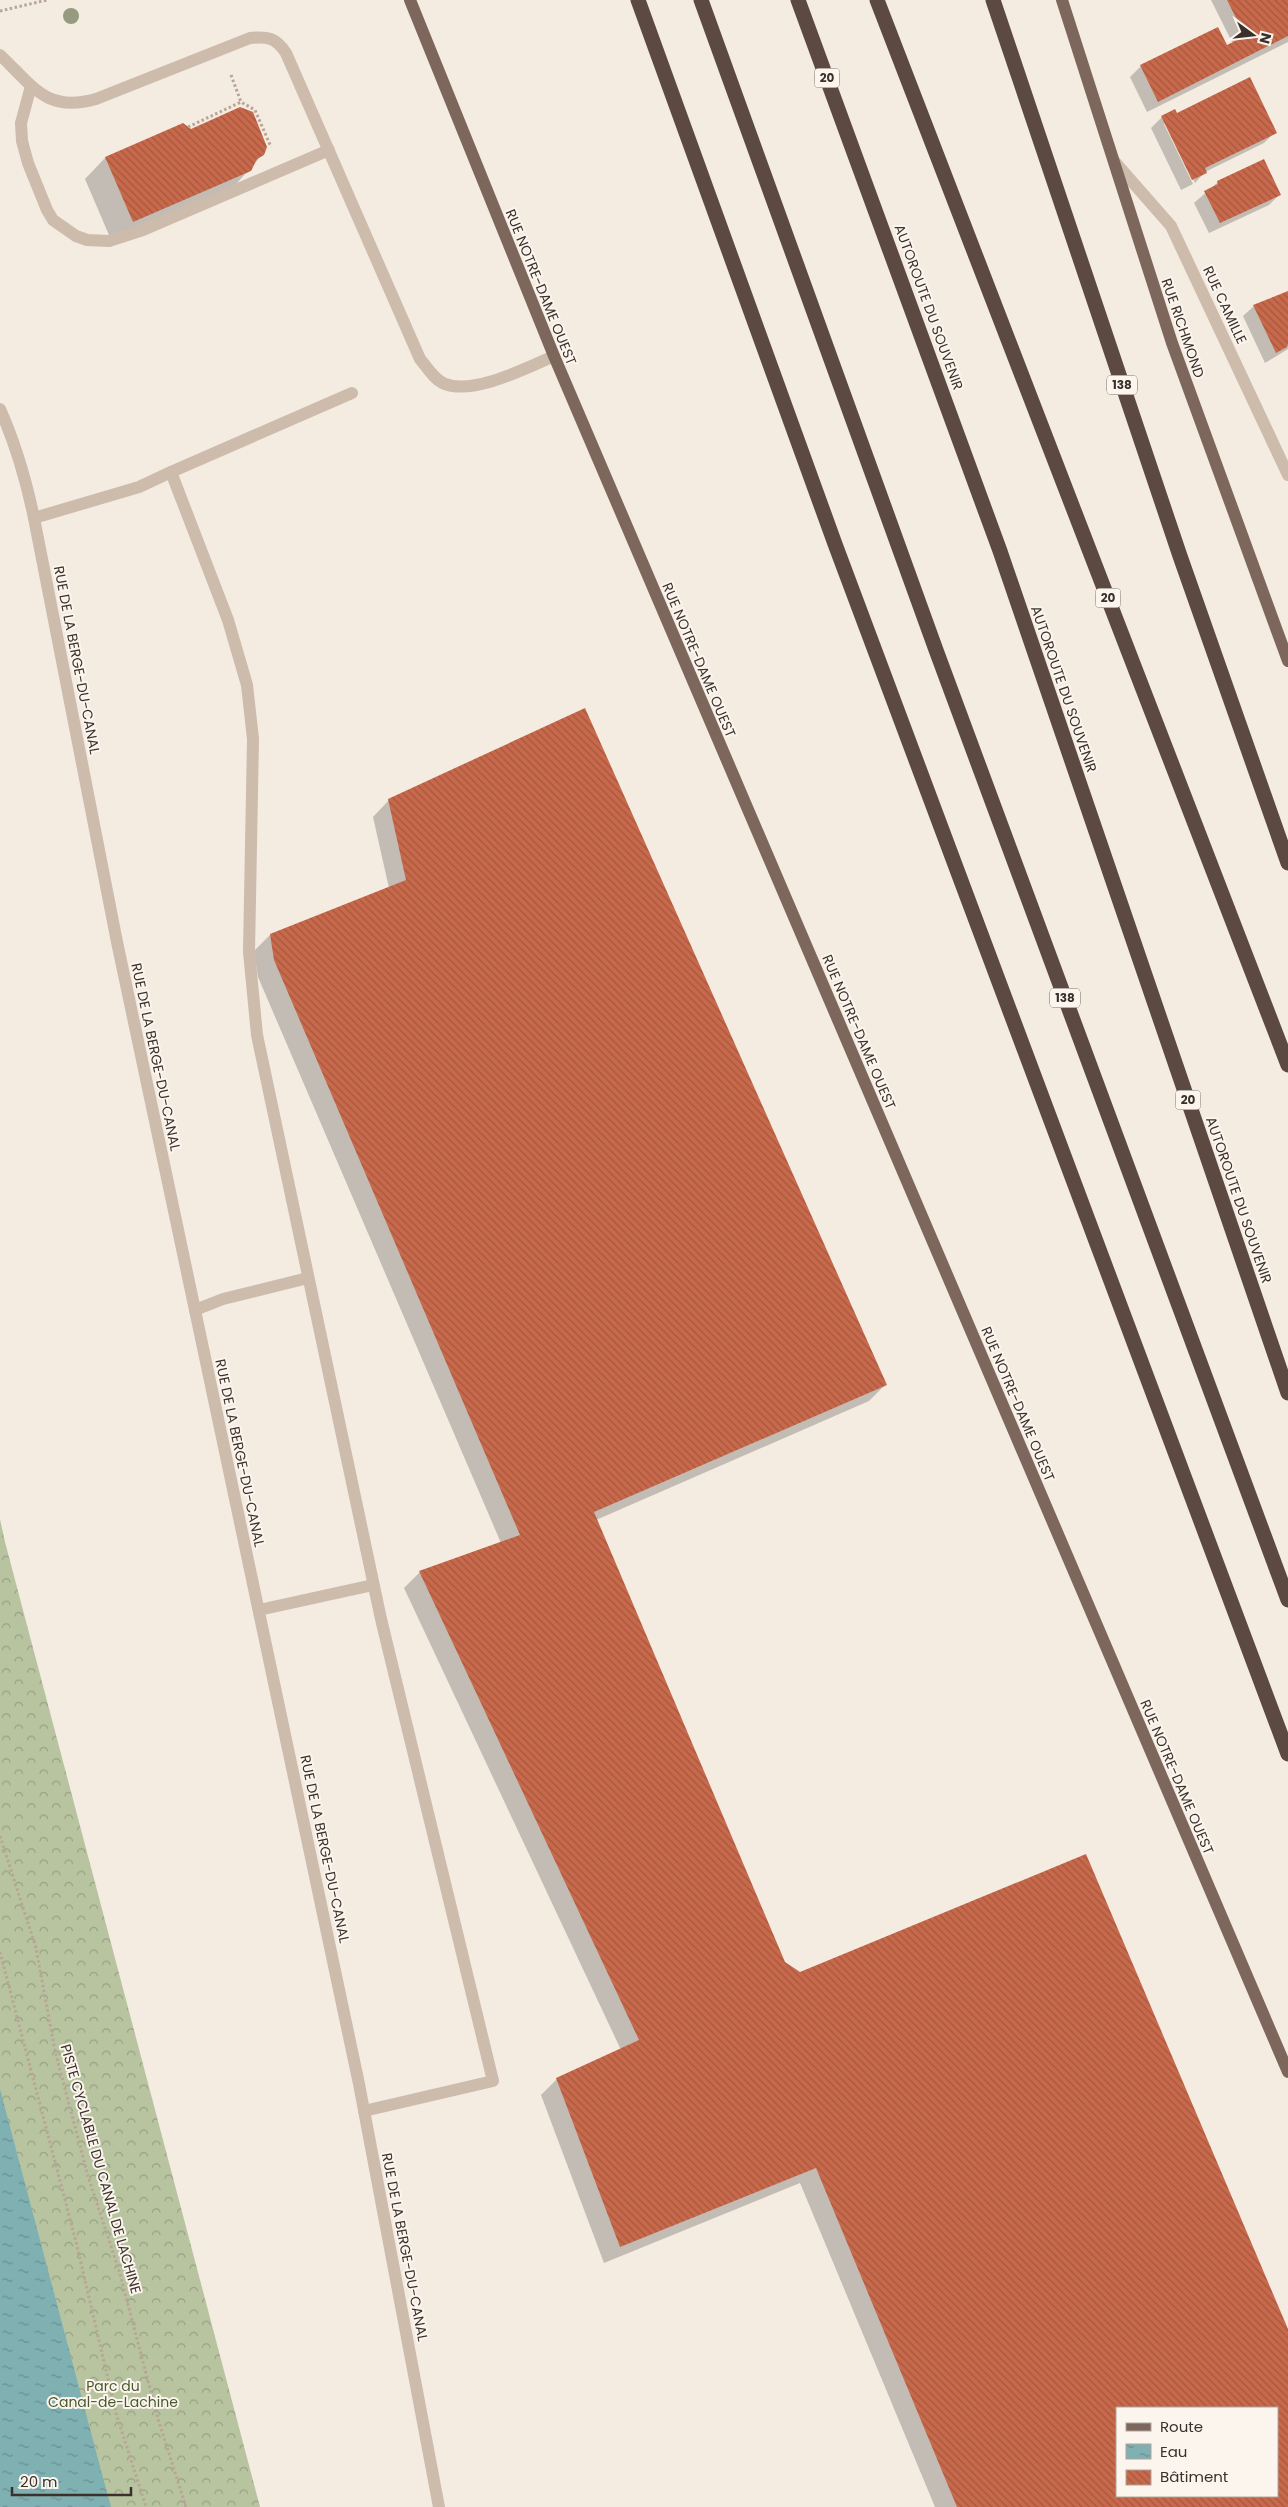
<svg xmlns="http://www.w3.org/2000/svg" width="1288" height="2507" font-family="Poppins,sans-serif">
  <defs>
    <pattern id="forest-crowns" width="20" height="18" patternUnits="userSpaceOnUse" patternTransform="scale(1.25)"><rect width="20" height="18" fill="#b8c4a0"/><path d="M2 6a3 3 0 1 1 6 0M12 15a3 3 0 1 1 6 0" fill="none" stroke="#97a083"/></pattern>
    <pattern id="water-ripples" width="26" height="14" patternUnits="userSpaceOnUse" patternTransform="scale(1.25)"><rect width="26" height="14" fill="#7fb0b2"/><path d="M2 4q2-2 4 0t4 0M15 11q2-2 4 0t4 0" fill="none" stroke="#699091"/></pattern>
    <pattern id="building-back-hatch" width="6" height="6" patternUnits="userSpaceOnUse" patternTransform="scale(1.25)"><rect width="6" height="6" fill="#c8694b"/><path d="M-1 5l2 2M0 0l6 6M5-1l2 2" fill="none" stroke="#a4573f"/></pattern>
  </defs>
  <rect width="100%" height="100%" fill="#f4ebe1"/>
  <polygon fill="url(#forest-crowns)" points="0,1519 5,1542 260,2507 0,2507"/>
  <polygon fill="url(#water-ripples)" points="0,2089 102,2474 111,2507 0,2507"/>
  <g fill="#0003" fill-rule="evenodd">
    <polygon points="1211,0 1288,0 1288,42 1147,112 1130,77 1141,66 1233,44"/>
    <polygon points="1162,117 1275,132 1264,143 1205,172 1195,183 1166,122 1164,124 1193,184 1181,190 1151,128"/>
    <polygon points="183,125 191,130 263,154 229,192 112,242 85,179 105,158"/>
    <polygon points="1218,182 1280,194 1269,205 1209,233 1194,203"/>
    <polygon points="1288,292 1288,349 1265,363 1243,316 1254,306"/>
    <path d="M 389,800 L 885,1385 L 869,1401 L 596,1520 L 784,1963 L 1288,2333 L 1288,2507 L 935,2507 L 800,2183 L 604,2263 L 541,2095 L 557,2079 L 621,2050 L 404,1588 L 420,1572 L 501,1543 L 258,977 L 254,951 L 270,935 L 389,888 L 373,817 ZM 1117,2408 L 1277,2408 L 1277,2496 L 1117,2496 Z"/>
  </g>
  <g fill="url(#building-back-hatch)" fill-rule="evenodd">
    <polygon points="1227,0 1288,0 1288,36 1158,102 1140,65 1218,27 1227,45 1245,36"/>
    <polygon points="1250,77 1277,133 1205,168 1207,173 1192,180 1161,116 1175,109 1177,113"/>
    <polygon points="240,107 253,112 267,147 264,155 257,159 251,171 133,222 105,157 183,123 191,129"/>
    <polygon points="1264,159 1281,195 1220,223 1204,191 1218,184 1217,181"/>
    <polygon points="1288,291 1288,344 1287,347 1276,353 1253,305"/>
    <path d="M 585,708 L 887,1385 L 594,1512 L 785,1962 L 800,1972 L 1086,1854 L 1288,2329 L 1288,2507 L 957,2507 L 816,2168 L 620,2247 L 556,2078 L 639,2040 L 419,1571 L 520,1535 L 274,960 L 270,934 L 406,880 L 388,799 ZM 1117,2408 L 1277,2408 L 1277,2496 L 1117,2496 Z"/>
  </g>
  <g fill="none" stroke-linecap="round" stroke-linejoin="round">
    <g stroke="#b9a596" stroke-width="3" stroke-dasharray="2.5 2.5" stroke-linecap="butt">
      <polyline points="0,11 47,0"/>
      <polyline points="231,75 241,102"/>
      <polyline points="188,127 241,102 255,110 271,147"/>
      <polyline points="0,1836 36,1948 55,2051 88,2176 120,2274 158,2419 186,2507"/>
      <polyline points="0,1952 76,2242 116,2413 146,2507"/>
    </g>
    <g stroke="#cdbbac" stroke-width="12">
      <path d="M 0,55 C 33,86 46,113 96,99 L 250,38 C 268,36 276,38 286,53 L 420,359 C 427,367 434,380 445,384 C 474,395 526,368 554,356"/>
      <polyline points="31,86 21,123 22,141 28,163 47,210 53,220 76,236 87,240 109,241 143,230 329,150"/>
      <polyline points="1114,161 1171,226 1288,475"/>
      <polyline points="352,393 171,472 228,620 247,685 253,739 249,952 257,1035 381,1619 493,2081 364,2111"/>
      <path d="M 0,409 C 16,445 26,480 34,518 L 117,942 L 359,2084 L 439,2507"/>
      <polyline points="34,518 139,487 171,472"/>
      <polyline points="195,1310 223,1299 308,1278"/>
      <polyline points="259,1610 373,1585"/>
    </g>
    <g stroke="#7d675c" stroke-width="12">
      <polyline points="410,0 554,356 1288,2072"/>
      <polyline points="1062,0 1172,343 1288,661"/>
    </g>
    <g stroke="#5c4a42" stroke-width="15">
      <polyline points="638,0 835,544 1288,1754"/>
      <polyline points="701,0 936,650 1288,1600"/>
      <polyline points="798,0 1000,551 1288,1393"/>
      <polyline points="877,0 1288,1065"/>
      <polyline points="993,0 1180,556 1288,863"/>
    </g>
  </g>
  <circle fill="#969b7f" cx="71" cy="16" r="8"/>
  <g text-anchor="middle" stroke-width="4" stroke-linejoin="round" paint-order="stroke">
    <g fill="#fbf5ee" stroke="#756b66" stroke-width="1">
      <rect x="814.5" y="68.5" width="25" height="19" rx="4"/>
      <rect x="1107" y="375.5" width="30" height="19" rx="4"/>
      <rect x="1095.5" y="588.5" width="25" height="19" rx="4"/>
      <rect x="1050" y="988.5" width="30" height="19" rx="4"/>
      <rect x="1175.5" y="1090.5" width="25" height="19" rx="4"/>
    </g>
    <g font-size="12" font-weight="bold" fill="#3b302b">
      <text x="827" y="82">20</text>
      <text x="1122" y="389">138</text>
      <text x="1108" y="602">20</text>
      <text x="1065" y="1002">138</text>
      <text x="1188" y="1104">20</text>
    </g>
    <g font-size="14" fill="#3b302b" stroke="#fbf5ee">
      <text transform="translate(541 287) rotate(68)" y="5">RUE NOTRE-DAME OUEST</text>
      <text transform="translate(1225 305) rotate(65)" y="5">RUE CAMILLE</text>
      <text transform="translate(929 307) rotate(70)" y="5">AUTOROUTE DU SOUVENIR</text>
      <text transform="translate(1183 328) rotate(71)" y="5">RUE RICHMOND</text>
      <text transform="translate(77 660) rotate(79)" y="5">RUE DE LA BERGE-DU-CANAL</text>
      <text transform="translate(699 660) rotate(67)" y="5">RUE NOTRE-DAME OUEST</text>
      <text transform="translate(1064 689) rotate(71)" y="5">AUTOROUTE DU SOUVENIR</text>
      <text transform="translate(859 1032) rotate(67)" y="5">RUE NOTRE-DAME OUEST</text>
      <text transform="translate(156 1057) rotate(78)" y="5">RUE DE LA BERGE-DU-CANAL</text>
      <text transform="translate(1239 1200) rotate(71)" y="5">AUTOROUTE DU SOUVENIR</text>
      <text transform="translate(1018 1404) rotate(67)" y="5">RUE NOTRE-DAME OUEST</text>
      <text transform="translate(240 1453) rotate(78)" y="5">RUE DE LA BERGE-DU-CANAL</text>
      <text transform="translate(1177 1777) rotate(67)" y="5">RUE NOTRE-DAME OUEST</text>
      <text transform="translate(325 1849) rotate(78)" y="5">RUE DE LA BERGE-DU-CANAL</text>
      <text transform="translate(101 2169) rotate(74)" y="5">PISTE CYCLABLE DU CANAL DE LACHINE</text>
      <text transform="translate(405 2247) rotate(79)" y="5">RUE DE LA BERGE-DU-CANAL</text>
    </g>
    <g font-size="14" fill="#4a5a2e" stroke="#fbf5ee">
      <text x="113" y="2391">Parc du<tspan x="113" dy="16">Canal-de-Lachine</tspan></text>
    </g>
  </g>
  <rect x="1116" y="2407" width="162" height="90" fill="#fbf5ee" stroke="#aea6a0"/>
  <rect x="1126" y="2423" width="25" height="8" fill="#7d675c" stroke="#aea6a0"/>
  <text x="1160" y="2432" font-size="15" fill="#3b302b">Route</text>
  <rect x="1126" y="2444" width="25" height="15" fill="url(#water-ripples)" stroke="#aea6a0"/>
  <text x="1160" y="2457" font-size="15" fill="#3b302b">Eau</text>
  <rect x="1126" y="2470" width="25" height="15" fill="url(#building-back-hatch)" stroke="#aea6a0"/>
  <text x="1160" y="2482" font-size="15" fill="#3b302b">Bâtiment</text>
  <g transform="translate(1253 35) rotate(105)" stroke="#fbf5ee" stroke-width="4" paint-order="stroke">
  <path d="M0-4L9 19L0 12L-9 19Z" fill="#3b302b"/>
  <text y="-8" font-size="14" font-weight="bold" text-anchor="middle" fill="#3b302b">N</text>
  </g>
  <path d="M12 2487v8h119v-8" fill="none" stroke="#3b302b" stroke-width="2.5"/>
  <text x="20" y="2487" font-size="15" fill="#3b302b" stroke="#fbf5ee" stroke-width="4" paint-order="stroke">20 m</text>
</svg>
